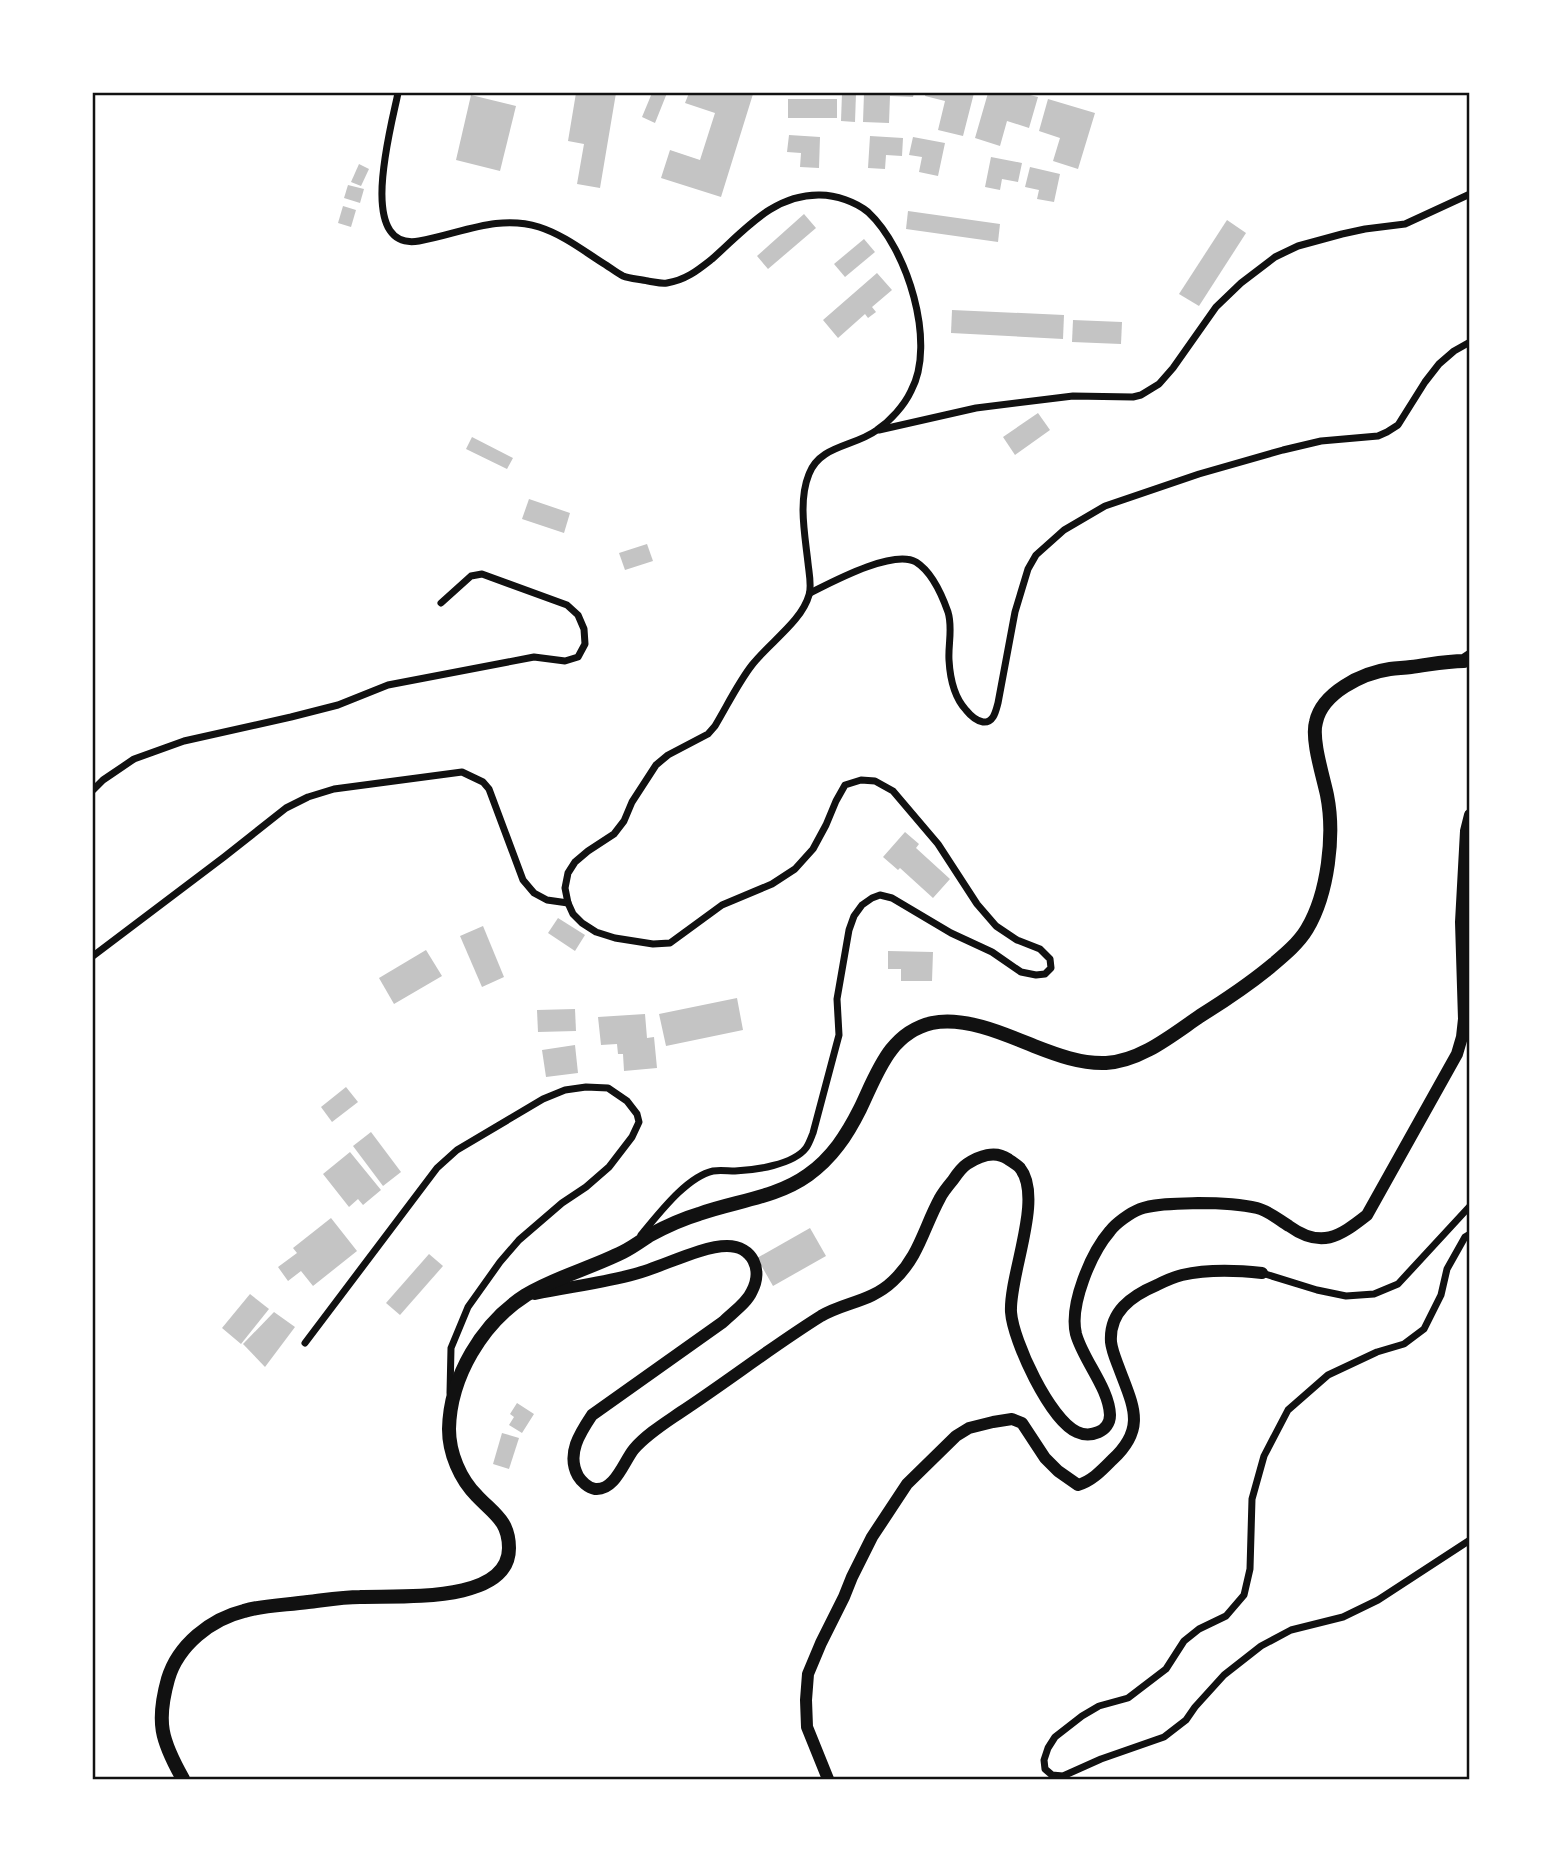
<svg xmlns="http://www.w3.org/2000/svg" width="1563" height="1872" font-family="'Alegreya Sans',sans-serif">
  <rect width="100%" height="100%" fill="#fff"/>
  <g fill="#c4c4c4">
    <polygon points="576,93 616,93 600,188 577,184 584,144 568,141"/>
    <polygon points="652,93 667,93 655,123 642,117"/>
    <polygon points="689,93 749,93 753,94 721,197 661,178 670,150 700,160 715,113 685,103"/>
    <polygon points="842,93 856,93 855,122 841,121"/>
    <polygon points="864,93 914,93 913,97 890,96 889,123 863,122"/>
    <polygon points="926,93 974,93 963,136 938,130 945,101 925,96"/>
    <polygon points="988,93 1022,93 1038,97 1029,128 1007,121 1000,146 975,138"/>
    <polygon points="471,95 516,106 500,171 456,160"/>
    <rect x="788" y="99" width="49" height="19"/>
    <polygon points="1048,99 1095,113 1078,169 1053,161 1060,138 1039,131"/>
    <polygon points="789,135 820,137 819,168 800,167 801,153 787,152"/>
    <polygon points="870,136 903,138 902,156 886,155 885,169 868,168"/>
    <polygon points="913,137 945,143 938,176 919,172 922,157 909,155"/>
    <polygon points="991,157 1022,163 1018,182 1002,179 1000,190 985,187"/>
    <polygon points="359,164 369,169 361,186 351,182"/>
    <polygon points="1030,167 1060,174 1054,202 1037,199 1039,190 1025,187"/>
    <polygon points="348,185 364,189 360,203 344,198"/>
    <polygon points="343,206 356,210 351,227 338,223"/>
    <polygon points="908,211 1000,224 998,242 906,229"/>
    <polygon points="804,214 816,228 768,269 757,256"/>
    <polygon points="1227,220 1246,233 1199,306 1179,294"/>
    <polygon points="864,239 875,252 845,277 834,264"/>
    <polygon points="877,273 892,290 872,307 876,312 868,318 865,314 838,338 823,320"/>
    <polygon points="952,310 1064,315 1063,339 951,333"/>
    <polygon points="1073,320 1122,322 1121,344 1072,342"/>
    <polygon points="1038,413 1050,430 1015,455 1003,437"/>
    <polygon points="472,437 513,458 507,469 466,449"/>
    <polygon points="529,499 570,513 564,533 522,519"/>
    <polygon points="647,544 653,561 625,570 619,553"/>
    <polygon points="905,832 919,844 916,848 950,879 933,898 900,868 898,870 883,857"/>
    <polygon points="558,918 585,935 575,951 548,933"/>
    <polygon points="483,926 504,977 482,987 460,936"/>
    <polygon points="426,950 442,976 394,1004 379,978"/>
    <polygon points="888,951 933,952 932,981 901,981 901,969 888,969"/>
    <polygon points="737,998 743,1030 666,1046 659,1014"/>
    <polygon points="575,1009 576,1031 538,1032 537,1010"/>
    <polygon points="645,1014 647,1038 654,1037 657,1068 624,1071 623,1054 618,1054 617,1044 601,1045 598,1017"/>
    <polygon points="575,1045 578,1073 546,1077 542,1050"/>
    <polygon points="346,1087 358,1102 332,1122 321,1107"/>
    <polygon points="371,1132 401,1172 383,1186 353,1146"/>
    <polygon points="350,1152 381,1190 363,1205 358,1199 349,1207 323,1174"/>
    <polygon points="331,1218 357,1251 313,1286 301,1271 288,1281 278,1267 297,1253 293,1248"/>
    <polygon points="810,1228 826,1256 773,1286 757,1258"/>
    <polygon points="429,1254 443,1266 400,1315 386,1303"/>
    <polygon points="250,1294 269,1309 241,1344 222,1328"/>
    <polygon points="274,1312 295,1327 265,1367 243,1344"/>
    <polygon points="517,1403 534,1414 522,1433 509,1425 514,1417 510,1414"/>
    <polygon points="502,1433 519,1438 509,1469 493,1464"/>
  </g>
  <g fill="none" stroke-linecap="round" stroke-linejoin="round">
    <g stroke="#111" stroke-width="7">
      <path d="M 398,93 C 392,124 355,252 419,241 C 460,234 497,214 539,227 C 564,235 585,252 606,265 C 612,269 617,273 623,276 C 630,279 640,279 648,281 C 655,282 661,284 667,283 C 686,280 698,270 712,259 C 744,231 773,194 820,195 C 836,195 856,202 868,212 C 907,248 937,343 911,391 C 904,406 890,421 877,430 C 854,447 820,445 809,474 C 798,501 805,535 808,563 C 809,573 812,586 809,595 C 802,621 769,643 752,665 C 738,683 727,706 715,726 L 708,734 L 668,755 L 656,765 L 632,802 L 624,821 L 614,834 L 588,851 L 575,862 L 568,873 L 565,888 L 568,903 L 573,914 L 582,923 L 596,932 L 615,938 L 653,944 L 670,943 L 722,905 L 772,884 L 795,869 L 813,849 L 826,825 L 836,801 L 845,785 L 861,780 L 875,781 L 893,791 L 938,844 L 977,904 L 996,926 L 1017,940 L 1040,949 L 1050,959 L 1051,968 L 1045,974 L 1036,975 L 1021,972 L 992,952 L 951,933 L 892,898 L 880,895 L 872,898 L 862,905 L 854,916 L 849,930 L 837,999 L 839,1035 L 813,1133 C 811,1138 809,1144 806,1148 C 793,1165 755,1170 735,1171 C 728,1171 720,1170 713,1171 C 686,1177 658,1215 641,1235"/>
      <polyline points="879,430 976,408 1073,396 1133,397 1141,395 1159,384 1173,368 1216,307 1241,283 1275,257 1298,246 1342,234 1365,229 1405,224 1470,194"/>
      <path d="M 810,593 C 832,582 893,549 916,562 C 932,572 942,595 948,612 C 953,628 948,644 949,660 C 950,678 954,697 966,710 C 970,715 977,721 983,722 C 994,723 996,710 998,703 L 1015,612 L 1028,569 L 1036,555 L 1064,530 L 1105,506 L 1199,474 L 1283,450 L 1321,441 L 1378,436 L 1387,432 L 1398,425 L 1425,382 L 1439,364 L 1454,351 L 1470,342"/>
      <polyline points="93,790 103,780 134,759 184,741 291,717 338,705 388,685 534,657 565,661 578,657 585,644 584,629 578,615 567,605 482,574 471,576 441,603"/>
      <polyline points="93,956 224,857 286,808 308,797 334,789 462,772 483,782 489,789 523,880 534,893 547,900 568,903"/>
      <polyline points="1470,1234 1465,1237 1447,1269 1441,1295 1424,1329 1404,1344 1377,1352 1328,1375 1288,1410 1264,1456 1252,1499 1250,1569 1244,1595 1226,1616 1199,1629 1184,1641 1166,1669 1128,1698 1099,1706 1082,1716 1055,1737 1048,1748 1044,1760 1045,1769 1052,1775 1063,1776 1101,1759 1164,1737 1186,1720 1195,1707 1224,1675 1261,1646 1291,1630 1343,1617 1378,1600 1470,1540"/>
      <polyline points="1262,1273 1317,1290 1346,1296 1374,1294 1398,1284 1470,1206"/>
      <polyline points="305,1343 437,1168 457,1150 543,1099 565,1090 586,1087 608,1088 627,1101 637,1114 639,1122 632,1137 609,1167 586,1187 562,1203 519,1240 500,1262 468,1307 451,1348 450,1393"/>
    </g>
    <g stroke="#111" stroke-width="12">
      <path d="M 535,1294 C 568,1287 603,1283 635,1274 C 662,1267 701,1246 727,1246 C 753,1246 763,1270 752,1291 C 747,1303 732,1313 723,1322 L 592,1415 C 580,1433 566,1454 578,1476 C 581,1481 588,1488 595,1489 C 615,1491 624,1461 634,1449 C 647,1434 665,1423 681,1412 C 728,1381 773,1346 821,1316 C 845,1302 871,1302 893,1281 C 919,1257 924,1227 940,1198 C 943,1192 948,1186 953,1180 C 957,1174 961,1168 967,1164 C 979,1156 995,1150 1008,1159 C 1009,1160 1019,1166 1020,1168 C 1044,1198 1009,1275 1011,1312 C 1013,1341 1050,1420 1077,1432 C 1090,1438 1110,1432 1110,1415 C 1109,1388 1083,1360 1076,1334 C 1069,1305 1091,1253 1110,1231 C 1116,1223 1130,1213 1140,1209 C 1156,1203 1180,1204 1198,1203 C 1216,1203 1240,1204 1257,1208 C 1269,1211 1279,1220 1289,1226 C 1321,1249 1339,1237 1367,1215 L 1457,1054 L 1462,1037 L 1464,1019 L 1461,922 L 1466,831 L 1470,815"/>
      <path d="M 828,1779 L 807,1727 L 806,1700 L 808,1674 L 821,1643 L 844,1597 L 852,1577 L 872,1537 L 907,1484 L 956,1436 L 969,1428 L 993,1422 L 1012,1419 L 1022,1423 L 1045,1458 L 1058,1471 L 1078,1485 C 1092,1481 1102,1470 1112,1460 C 1147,1428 1133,1406 1119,1368 C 1116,1360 1112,1351 1111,1342 C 1109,1312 1131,1296 1157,1285 C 1165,1281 1174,1277 1182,1275 C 1208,1269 1236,1270 1262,1273"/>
    </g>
    <path stroke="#111" stroke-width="14" d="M 183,1779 C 161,1740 156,1722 168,1679 C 178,1645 211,1619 244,1611 C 264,1605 287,1605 308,1602 C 325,1600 343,1597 360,1597 C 396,1595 509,1605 509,1548 C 509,1521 494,1514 477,1496 C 460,1479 449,1453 449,1429 C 450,1377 482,1323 526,1295 C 556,1277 591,1268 623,1252 C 633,1247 641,1241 650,1235 C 665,1227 682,1219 699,1214 C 735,1201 776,1198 808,1175 C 832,1158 847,1135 860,1109 C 877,1074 889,1033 932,1023 C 964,1016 1005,1034 1034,1046 C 1057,1055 1081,1064 1106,1063 C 1141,1061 1172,1035 1200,1016 C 1224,1001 1248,985 1270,967 C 1283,956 1298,944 1307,929 C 1328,894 1335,835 1327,795 C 1323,776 1311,739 1316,722 C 1322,693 1362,673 1390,669 C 1397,668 1404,668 1411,667 C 1428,665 1446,661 1464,661 L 1470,657"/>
  </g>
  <rect width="1563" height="1872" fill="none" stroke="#ffffff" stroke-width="189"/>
  <rect x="94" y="94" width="1374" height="1684" fill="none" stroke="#111" stroke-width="2.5"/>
</svg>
